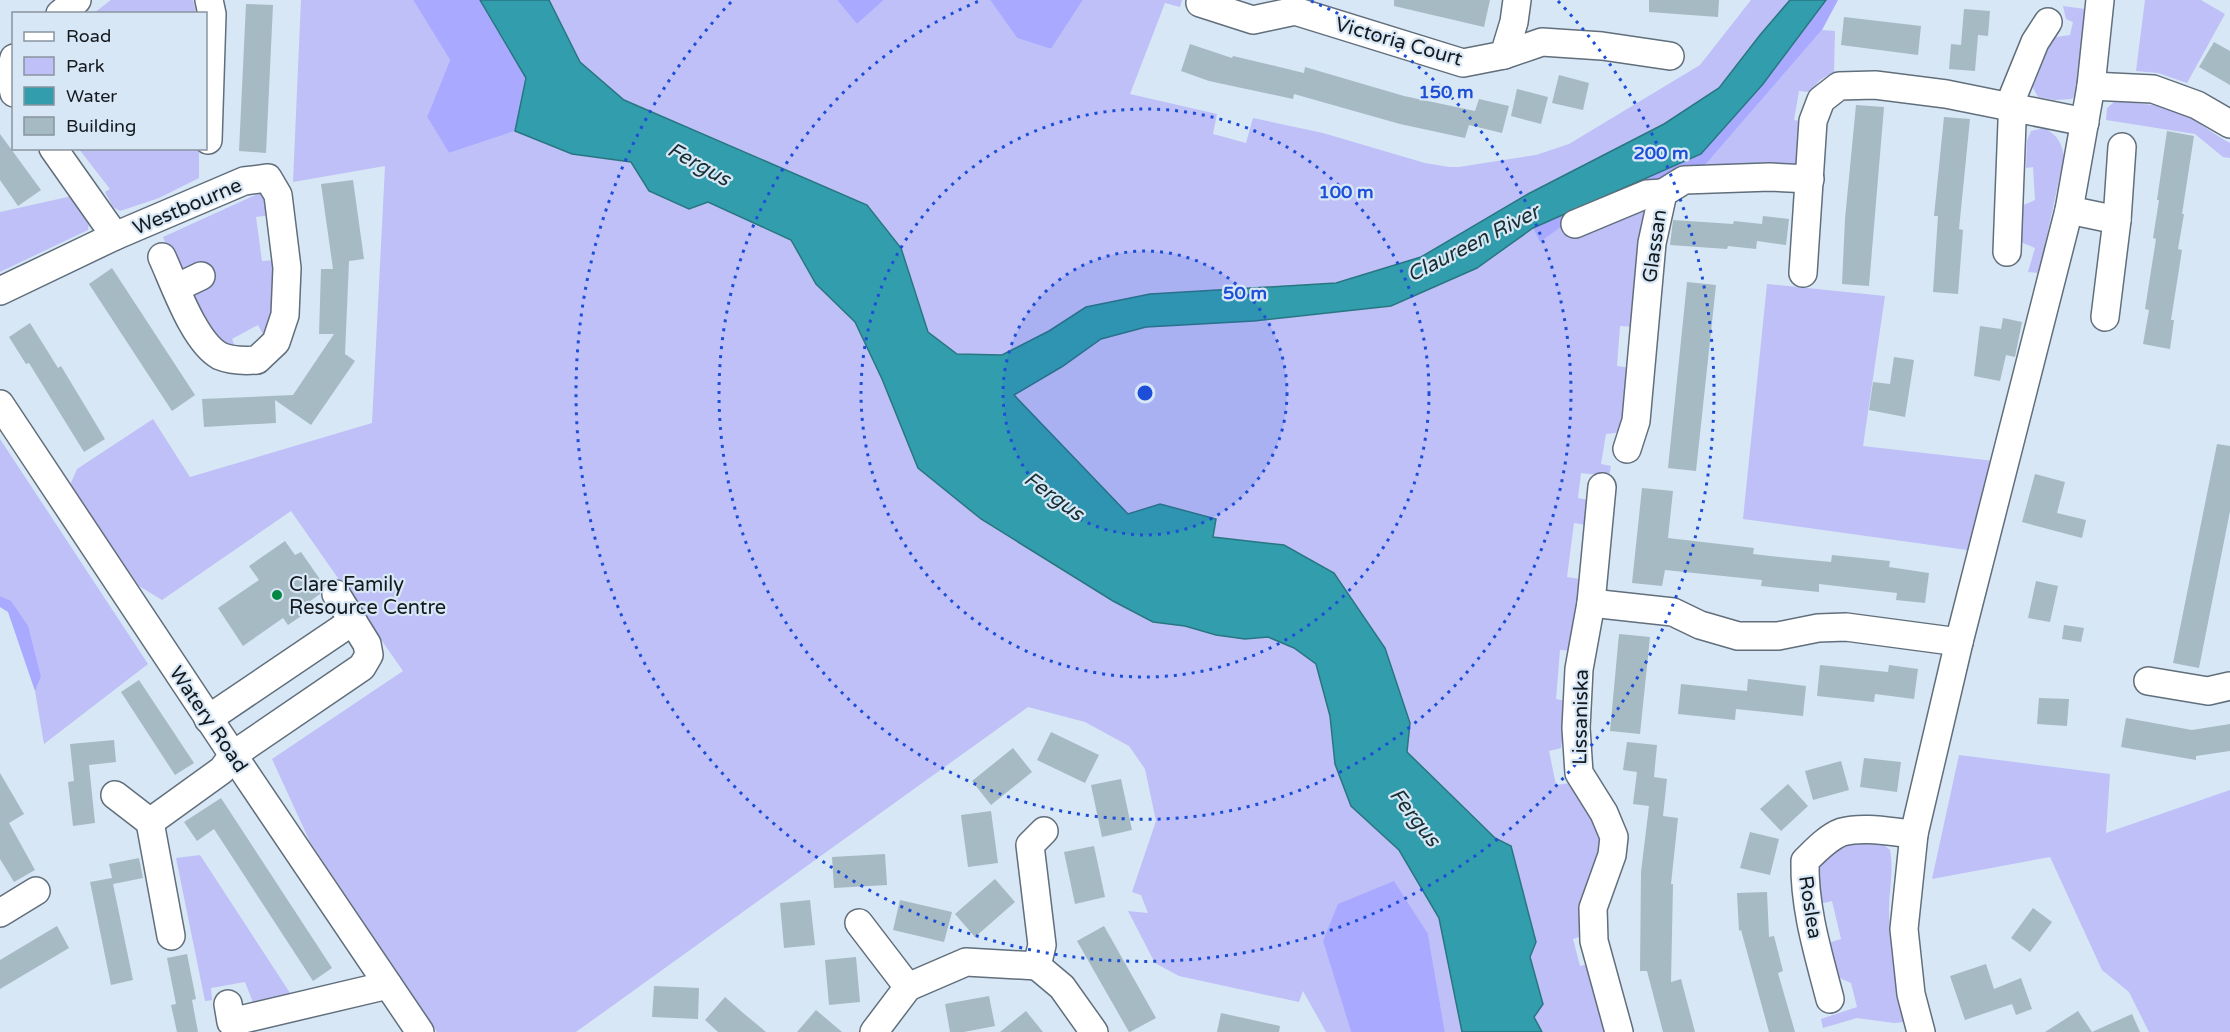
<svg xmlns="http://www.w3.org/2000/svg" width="2230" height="1032" font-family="'Varela Round',sans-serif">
  <rect width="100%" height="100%" fill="#d7e7f5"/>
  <g fill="#bec0f7">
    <polygon points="111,0 193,0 196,13 94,13"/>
    <polygon points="301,0 413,0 450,60 427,117 449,153 515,131 572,154 631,162 649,191 689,209 708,202 791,240 816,284 855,322 882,379 981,519 1153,622 1185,626 1216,635 1245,639 1268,636 1294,648 1316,664 1330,716 1335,764 1351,806 1399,850 1439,918 1462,1032 1445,1032 1428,934 1323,940 1351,1032 1326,1032 1303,991 1299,1002 1179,976 1155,963 1128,911 1148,913 1141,895 1132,892 1156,821 1145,769 1129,746 1085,722 1028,707 576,1032 437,1032 310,842 272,759 403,671 291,511 162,600 139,586 70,485 77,469 153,419 190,477 372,423 385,166 293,182"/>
    <polygon points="549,0 837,0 857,24 884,0 990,0 1017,38 1051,49 1083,0 1182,0 1180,7 1165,3 1130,94 1217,114 1213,134 1246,143 1253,118 1323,133 1425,163 1449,167 1459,167 1536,155 1569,144 1700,65 1751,0 1790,0 1760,35 1719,88 1664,124 1528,194 1421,257 1336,283 1150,294 1086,307 1049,331 1002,355 957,354 928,332 901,248 867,205 624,100 580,62"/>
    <polygon points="2145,0 2201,0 2225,14 2187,83 2158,73 2136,71"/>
    <polygon points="2063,6 2085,9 2077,92 2072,99 2054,100 2038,97 2031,84 2049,38 2070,35 2073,22 2066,19"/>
    <polygon points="1822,30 1835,31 1834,72 1820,80 1809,92 1799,91 1794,120 1804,122 1803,154 1795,164 1785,169 1714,171 1706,164"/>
    <path d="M 2114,102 C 2136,103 2160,104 2181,112 C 2195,119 2214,135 2230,143 L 2230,158 L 2223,157 L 2195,134 L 2106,120 L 2107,108 Z"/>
    <path d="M 2044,128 C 2057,135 2061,141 2064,156 L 2039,273 L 2028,272 L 2035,248 L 2023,243 L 2019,237 L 2021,206 L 2035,200 L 2033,167 L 2026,168 L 2027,141 L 2031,131 Z"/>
    <polygon points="79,149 199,149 199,178 159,198 120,211 113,207 105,192 110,189"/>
    <path d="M 262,192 L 270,198 L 270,215 L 256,217 L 262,261 L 277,260 L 277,309 L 265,338 L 258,325 L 232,339 L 237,352 L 225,350 L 192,303 L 192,292 L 214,277 L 208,263 C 172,278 176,268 163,237 Z"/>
    <polygon points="72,196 89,220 88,230 0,272 0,212"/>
    <polygon points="1648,204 1635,327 1620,326 1617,366 1631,368 1623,428 1615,433 1606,434 1601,464 1611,466 1609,476 1581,473 1578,498 1589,500 1587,525 1574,523 1567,577 1580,579 1574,651 1560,650 1556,699 1565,701 1567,707 1561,748 1549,751 1556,785 1570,783 1606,835 1585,935 1573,939 1580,966 1592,963 1610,1032 1542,1032 1534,1017 1543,1004 1530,957 1511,846 1495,838 1407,752 1410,723 1284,545 1212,537 1216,520 1160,504 1128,514 1014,395 1101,339 1146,327 1254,321 1391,306 1477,268 1533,228 1540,241 1573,218"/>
    <polygon points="1767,284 1885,296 1863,446 1994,461 1967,550 1743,519"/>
    <polygon points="0,439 148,664 44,744 35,691 41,677 11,602 0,596"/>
    <polygon points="1959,755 2110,774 2106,833 2230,790 2230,1032 2149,1032 2129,992 2102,970 2050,857 1932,879"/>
    <path d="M 1877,839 L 1890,850 C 1894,872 1889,889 1889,911 C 1890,949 1895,985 1905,1022 L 1894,1023 L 1857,1018 L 1823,1028 L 1821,1019 L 1857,1007 L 1851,983 L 1833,975 L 1825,944 L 1841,939 L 1832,901 L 1816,905 L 1818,859 L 1829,847 Z"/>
    <polygon points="200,855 292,996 254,1005 245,982 211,988 212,1000 205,1001 176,858"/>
  </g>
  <g fill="#a9a9ff">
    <polygon points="413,0 480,0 526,78 515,131 449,153 427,117 450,60"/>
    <polygon points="837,0 884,0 857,24"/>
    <polygon points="990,0 1083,0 1051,49 1017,38"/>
    <polygon points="1826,0 1838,0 1822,30 1706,164 1573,218 1540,242 1533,228 1701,154 1763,84"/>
    <polygon points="0,596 11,601 28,626 41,677 35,691 8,612 0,607"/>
    <polygon points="1394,881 1428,934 1445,1032 1351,1032 1323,941 1338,904"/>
  </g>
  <polygon fill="#329ead" stroke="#297682" stroke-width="1.5" points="480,0 549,0 580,62 624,100 867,205 901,248 928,332 957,354 1002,355 1049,331 1086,307 1150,294 1336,283 1421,257 1528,194 1664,124 1719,88 1760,35 1790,0 1826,0 1763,84 1701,154 1533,228 1477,268 1391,306 1254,321 1146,327 1101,339 1063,366 1014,395 1128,514 1160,504 1216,519 1213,537 1284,545 1334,573 1385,648 1410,723 1407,752 1495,838 1511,846 1536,942 1530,957 1543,1004 1534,1017 1542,1032 1462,1032 1439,918 1399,850 1351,806 1335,764 1330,716 1316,664 1294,648 1268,637 1245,639 1216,635 1185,626 1153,622 1113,601 981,519 918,468 882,379 855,322 816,284 791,240 708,202 689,209 649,191 631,162 572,154 515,131 526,78"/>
  <g fill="#a6bac3">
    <polygon points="1394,0 1490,0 1484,27 1394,6"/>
    <polygon points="1649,0 1719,0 1718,17 1649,12"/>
    <polygon points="246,4 273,5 266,153 239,151"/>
    <polygon points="1964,9 1990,11 1988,36 1978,35 1975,71 1949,69 1951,44 1961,45"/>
    <polygon points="1844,17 1921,26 1918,55 1841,45"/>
    <polygon points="2214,42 2230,51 2230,85 2199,67"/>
    <polygon points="1190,44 1232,58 1233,56 1304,73 1305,67 1404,96 1475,111 1479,99 1509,106 1502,133 1469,125 1465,138 1400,124 1294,94 1293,99 1209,81 1181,71"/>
    <polygon points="1559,75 1589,83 1583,110 1552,103"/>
    <polygon points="1517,89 1548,97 1541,124 1511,116"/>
    <polygon points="1856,105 1884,107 1869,286 1842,284 1845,219"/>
    <polygon points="1944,117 1970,119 1959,229 1963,230 1958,294 1933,292 1938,216 1934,216"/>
    <polygon points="2167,131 2194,136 2182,214 2184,214 2178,249 2182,250 2171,320 2174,320 2170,349 2143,344 2149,310 2145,309 2156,239 2153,238 2159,200 2157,200"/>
    <polygon points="0,134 41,190 18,206 0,180"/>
    <polygon points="353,180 364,259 349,261 345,354 355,361 311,425 275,400 276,423 204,427 202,399 293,395 334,334 319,334 321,269 333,269 321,184"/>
    <polygon points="1763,216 1789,219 1786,245 1757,241 1756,249 1728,246 1727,249 1670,245 1673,220 1733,224 1734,221 1762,224"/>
    <polygon points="112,268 195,395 172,411 89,284"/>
    <polygon points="1687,282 1716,285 1696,471 1668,468"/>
    <polygon points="2003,318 2022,322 2015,357 2006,355 2000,381 1974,376 1980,326 2001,329"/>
    <polygon points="30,323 58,368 61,366 105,439 84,452 29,363 26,364 9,337"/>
    <polygon points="1894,357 1914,360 1905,417 1869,410 1873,382 1890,384"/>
    <polygon points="2217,444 2230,446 2230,511 2199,668 2173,663"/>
    <polygon points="2035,474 2065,482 2057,513 2086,520 2082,538 2022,522"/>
    <polygon points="1642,488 1673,491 1668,538 1754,548 1753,554 1779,557 1831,562 1832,555 1890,561 1889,567 1929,573 1925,603 1896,600 1897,593 1819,584 1819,592 1761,586 1762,580 1665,570 1662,586 1632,583"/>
    <polygon points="285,541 295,555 301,552 324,585 320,594 309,602 313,608 288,625 283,618 243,646 218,608 259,580 249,566"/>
    <polygon points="2036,581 2058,586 2050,622 2028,618"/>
    <polygon points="2064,625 2084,628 2081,642 2062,639"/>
    <polygon points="1619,634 1650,637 1640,734 1610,731"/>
    <polygon points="1820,665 1888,672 1889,665 1918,669 1914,699 1875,694 1874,702 1817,696"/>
    <polygon points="1748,679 1806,686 1803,716 1736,709 1735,720 1678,714 1681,684 1747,691"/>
    <polygon points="139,680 194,763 175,775 121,692"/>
    <polygon points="2039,698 2069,699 2067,726 2037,724"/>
    <polygon points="2126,718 2192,730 2230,724 2230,751 2196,756 2196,760 2121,747"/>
    <polygon points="1051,732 1099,755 1085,783 1037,760"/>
    <polygon points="114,740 116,762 89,765 95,823 73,826 68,782 74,781 70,744"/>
    <polygon points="1627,742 1657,745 1654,777 1667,779 1663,816 1678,818 1671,884 1673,884 1671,982 1681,979 1695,1032 1663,1032 1647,971 1640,971 1641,872 1649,806 1633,804 1637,772 1623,770"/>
    <polygon points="1013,748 1032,772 991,805 972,781"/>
    <polygon points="1864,758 1901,762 1897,792 1860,787"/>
    <polygon points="1841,761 1849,790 1813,800 1805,771"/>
    <polygon points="0,773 24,814 9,823 35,870 14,882 0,859"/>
    <polygon points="1121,779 1132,830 1102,837 1091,785"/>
    <polygon points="1788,784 1808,806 1781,831 1760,809"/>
    <polygon points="221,798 332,968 313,981 214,829 197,841 184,822"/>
    <polygon points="991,811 998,863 968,867 961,815"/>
    <polygon points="1750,832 1779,839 1770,875 1740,868"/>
    <polygon points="1094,846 1105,897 1075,904 1064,852"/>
    <polygon points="885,854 887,885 834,888 832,857"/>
    <polygon points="139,858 143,878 113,884 133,980 111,985 90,882 112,878 109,864"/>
    <polygon points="995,879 1015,902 975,937 955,914"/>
    <polygon points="1767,892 1769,937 1774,936 1783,971 1778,973 1795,1032 1769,1032 1741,930 1739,931 1737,893"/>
    <polygon points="810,900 815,945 784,948 780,903"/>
    <polygon points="900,900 952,912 944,942 893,930"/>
    <polygon points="2033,908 2052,922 2030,952 2011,938"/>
    <polygon points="57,926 69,948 0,989 0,960"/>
    <polygon points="1104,926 1156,1018 1130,1032 1129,1032 1077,941"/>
    <polygon points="187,954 196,999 192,1000 198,1032 177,1032 171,1005 176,1004 167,958"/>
    <polygon points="856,957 860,1002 829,1005 825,960"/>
    <polygon points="1986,964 1994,989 2021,978 2032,1009 2016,1015 2012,1004 1965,1020 1950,976"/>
    <polygon points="654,986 699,988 698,1019 652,1017"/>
    <polygon points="989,996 995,1026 964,1032 950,1032 945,1004"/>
    <polygon points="725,997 742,1012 766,1032 718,1032 705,1020"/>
    <polygon points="816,1010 842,1032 797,1032"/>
    <polygon points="1026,1011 1043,1032 1000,1032"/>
    <polygon points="2078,1011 2092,1032 2132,1014 2140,1032 2045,1032"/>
    <polygon points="1221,1013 1280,1026 1279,1032 1217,1032"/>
  </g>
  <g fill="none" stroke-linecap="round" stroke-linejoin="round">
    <g stroke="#616e7b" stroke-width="30">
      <g id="minor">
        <polyline points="1200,3 1253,20 1295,11 1463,63 1504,55 1542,42 1602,46 1670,56"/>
        <polyline points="60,14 77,0"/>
        <polyline points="1504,55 1514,22 1517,0"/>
        <polyline points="14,58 10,74 14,93"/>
        <polyline points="2091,86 2153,89 2197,105 2230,124"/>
        <polyline points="208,140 212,14 209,0"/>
        <polyline points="2069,210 2117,220"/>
        <polyline points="1575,224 1647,194 1663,193"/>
        <path d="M 115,236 L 244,181 L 268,178 L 278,195 L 287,268 L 285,315 L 276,342 L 257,360 C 244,361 232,361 220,356 C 194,342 174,283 162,257"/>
        <polyline points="2007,252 2013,96 2035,42 2048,22"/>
        <polyline points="1803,273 1813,121 1821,100 1839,86 1875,85 1946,94 2085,122"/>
        <polyline points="176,288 201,276"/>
        <polyline points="0,291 115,236 53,148"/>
        <polyline points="2105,317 2117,220 2122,147"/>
        <polyline points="0,404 233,755 420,1032"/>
        <polyline points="1627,449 1636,421 1652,243 1663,193 1684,180 1770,177 1810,179"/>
        <polyline points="1602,487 1591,603 1579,669 1576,728 1579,773 1604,813 1614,837 1612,855 1593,908 1594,941 1619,1032"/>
        <polyline points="1591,603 1673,612 1700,625 1738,636 1778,636 1818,628 1846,627 1959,642"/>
        <polyline points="2148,681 2208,691 2230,686"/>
        <polyline points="208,719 353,621"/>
        <polyline points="115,795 150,822 171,936"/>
        <polyline points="150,822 222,770 233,755 362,667 369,655 367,644 336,594"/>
        <polyline points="0,913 36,891"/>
        <polyline points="859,923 908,987 966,962 1037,966 1042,945 1030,845 1044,831"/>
        <polyline points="1037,966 1062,987 1094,1032"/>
        <path d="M 1830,999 C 1818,953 1804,908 1805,861 C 1815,851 1828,837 1842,832 C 1864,826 1891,832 1914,834"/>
        <polyline points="228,1004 231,1022 388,985"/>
        <polyline points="874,1032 908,987"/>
        <polyline points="1921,1032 1911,994 1904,929 1914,834 1959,642 2069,210 2091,86 2100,0"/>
      </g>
    </g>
    <use href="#minor" stroke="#fff" stroke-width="27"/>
  </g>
  <circle cx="1145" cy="393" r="142" fill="#1d4ed8" fill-opacity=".12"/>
  <g fill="none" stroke="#1d4ed8" stroke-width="3" stroke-dasharray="3 6">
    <circle cx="1145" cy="393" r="142"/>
    <circle cx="1145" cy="393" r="284"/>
    <path d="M1311 1A426 426 0 1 1 979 1"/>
    <path d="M1558 1A569 569 0 1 1 732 1"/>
  </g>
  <circle fill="#038844" stroke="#d7e7f5" stroke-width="2" cx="277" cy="595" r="6"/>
  <g text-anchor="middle" stroke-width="4.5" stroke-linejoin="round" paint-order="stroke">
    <g font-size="20" fill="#14191e" stroke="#d7e7f5">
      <text transform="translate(1399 41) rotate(16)" y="7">Victoria Court</text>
      <text transform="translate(187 206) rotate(-23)" y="7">Westbourne</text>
      <text transform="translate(1654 246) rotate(-82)" y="7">Glassan</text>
      <text transform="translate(1580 717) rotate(-89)" y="7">Lissaniska</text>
      <text transform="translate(209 719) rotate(56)" y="7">Watery Road</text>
      <text transform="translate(1811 907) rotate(81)" y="7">Roslea</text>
    </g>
    <g font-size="20" fill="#14191e" stroke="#d7e7f5" text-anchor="start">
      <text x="289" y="591">Clare Family<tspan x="289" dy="23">Resource Centre</tspan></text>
    </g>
    <g font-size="21" font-style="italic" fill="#172e32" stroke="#d7e7f5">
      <text transform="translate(699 164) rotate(29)" y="7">Fergus</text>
      <text transform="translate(1473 243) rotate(-27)" y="7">Claureen River</text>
      <text transform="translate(1054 496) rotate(36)" y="7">Fergus</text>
      <text transform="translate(1415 817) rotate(52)" y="7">Fergus</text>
    </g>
  </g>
  <circle cx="1145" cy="393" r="9" fill="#1d4ed8" stroke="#d7e7f5" stroke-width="3"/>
  <g font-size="18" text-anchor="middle" font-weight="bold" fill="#1d4ed8" stroke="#d7e7f5" stroke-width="4.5" stroke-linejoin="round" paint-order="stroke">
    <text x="1446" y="98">150 m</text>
    <text x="1661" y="159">200 m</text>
    <text x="1346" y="198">100 m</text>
    <text x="1245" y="299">50 m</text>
  </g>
  <rect x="12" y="12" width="195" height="138" fill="#d7e7f5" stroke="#89959f" stroke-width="1.5"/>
  <rect x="24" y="32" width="30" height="9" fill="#ffffff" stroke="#89959f" stroke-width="1.5"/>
  <text x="66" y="42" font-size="18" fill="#14191e">Road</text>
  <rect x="24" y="57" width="30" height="18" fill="#bec0f7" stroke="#89959f" stroke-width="1.5"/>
  <text x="66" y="72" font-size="18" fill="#14191e">Park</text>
  <rect x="24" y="87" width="30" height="18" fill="#329ead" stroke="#89959f" stroke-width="1.5"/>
  <text x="66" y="102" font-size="18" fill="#14191e">Water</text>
  <rect x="24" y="117" width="30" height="18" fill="#a6bac3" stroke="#89959f" stroke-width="1.5"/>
  <text x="66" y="132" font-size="18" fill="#14191e">Building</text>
</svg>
